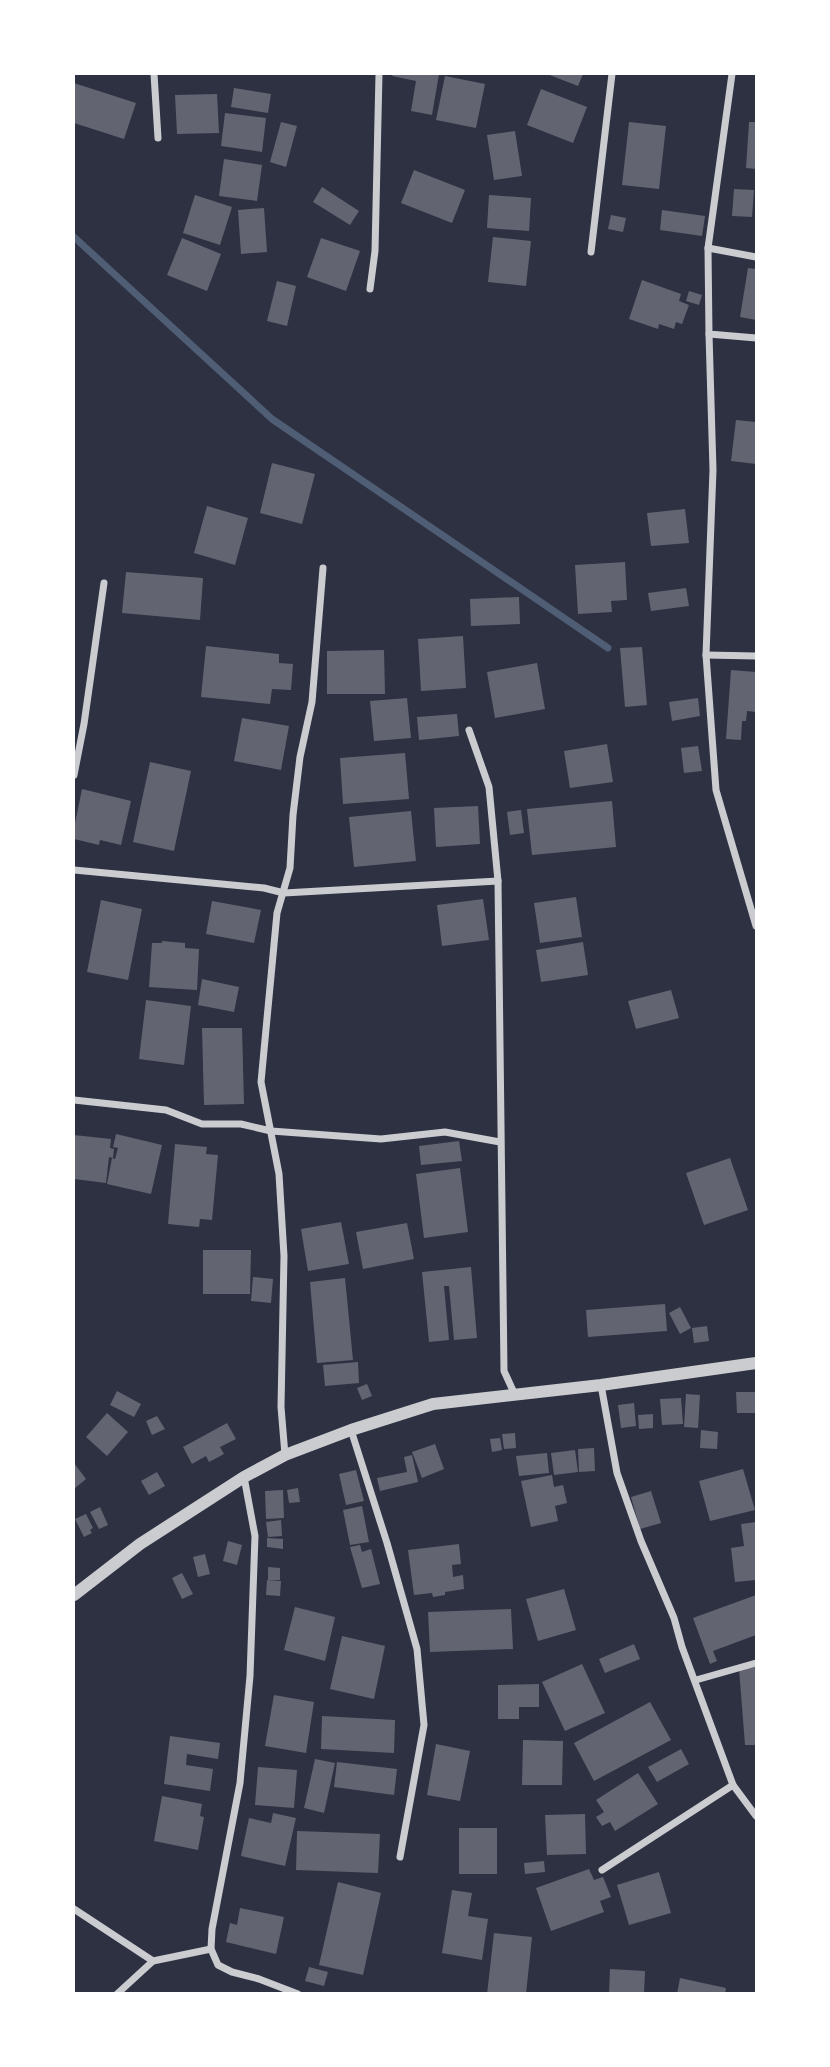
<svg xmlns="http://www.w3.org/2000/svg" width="830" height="2067" font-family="'Asap Condensed',sans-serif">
  <rect width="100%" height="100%" fill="#2d3142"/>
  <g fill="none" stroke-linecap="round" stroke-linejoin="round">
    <polyline stroke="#4f5d75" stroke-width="7" points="74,237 272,419 608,648"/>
  </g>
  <g fill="#626471">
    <polygon points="393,74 439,74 432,115 411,111 416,81 392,76"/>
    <polygon points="547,74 583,74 578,86"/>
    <polygon points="445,76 485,84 476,128 436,120"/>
    <polygon points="74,83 136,103 124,139 74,123"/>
    <polygon points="234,88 271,94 268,113 231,107"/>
    <polygon points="541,89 587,107 573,143 527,125"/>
    <polygon points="217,94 219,133 177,134 175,95"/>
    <polygon points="225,113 266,118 262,152 221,146"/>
    <polygon points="281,122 297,126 286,167 270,162"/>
    <polygon points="629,122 666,126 659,189 622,185"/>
    <polygon points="749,122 756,122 756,169 746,168"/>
    <polygon points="515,131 522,176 494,180 487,135"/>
    <polygon points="224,159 262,165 257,201 219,196"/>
    <polygon points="414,170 465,190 452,223 401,203"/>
    <polygon points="322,187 359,211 350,225 313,202"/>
    <polygon points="734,189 754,190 752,217 732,216"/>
    <polygon points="195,195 232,207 220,245 183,233"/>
    <polygon points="489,195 531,198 529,231 487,228"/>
    <polygon points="264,208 267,252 241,254 238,210"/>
    <polygon points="662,210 705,216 702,236 660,230"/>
    <polygon points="611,215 626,218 623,232 608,229"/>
    <polygon points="493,237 531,241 526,286 488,282"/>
    <polygon points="182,238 221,254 207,291 167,275"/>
    <polygon points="321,238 360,251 346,291 307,277"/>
    <polygon points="748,268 756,269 756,320 740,317"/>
    <polygon points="642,280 681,294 679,301 689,305 682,324 676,322 674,329 659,324 658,329 629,319"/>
    <polygon points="277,281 296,286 287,326 267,321"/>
    <polygon points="689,291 702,295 699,305 686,301"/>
    <polygon points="736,420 756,422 756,464 731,461"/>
    <polygon points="272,463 315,474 302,524 260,513"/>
    <polygon points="207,506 248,518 235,565 194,553"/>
    <polygon points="685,509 689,543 651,546 647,513"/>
    <polygon points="625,562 627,600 611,601 612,612 578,614 575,565"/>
    <polygon points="126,572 203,578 200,620 122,613"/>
    <polygon points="686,588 689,606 651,611 648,593"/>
    <polygon points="519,597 520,624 471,626 470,599"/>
    <polygon points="463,636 466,688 421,691 418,639"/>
    <polygon points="206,646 279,654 279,663 293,664 291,690 272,689 270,704 201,697"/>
    <polygon points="642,647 647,705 625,707 620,648"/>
    <polygon points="384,650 385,694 327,694 327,651"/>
    <polygon points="537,663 545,709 495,718 487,672"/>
    <polygon points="731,670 756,672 756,712 747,711 746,721 742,721 741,740 726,739"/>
    <polygon points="407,698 411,738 374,741 370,701"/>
    <polygon points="698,698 700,716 672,721 669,702"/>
    <polygon points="457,714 459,736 419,740 417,717"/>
    <polygon points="242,718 289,726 281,770 234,761"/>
    <polygon points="607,744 613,782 570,788 564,751"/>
    <polygon points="698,746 702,771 684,773 681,748"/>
    <polygon points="405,753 409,799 343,804 340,758"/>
    <polygon points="150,762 191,771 174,851 133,842"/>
    <polygon points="82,789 131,801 121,845 100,840 99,845 74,839 74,828"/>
    <polygon points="612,801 616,847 532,855 527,809"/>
    <polygon points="478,806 480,844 436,847 434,808"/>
    <polygon points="521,810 524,833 510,835 507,812"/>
    <polygon points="411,811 416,861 354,867 349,817"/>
    <polygon points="576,897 582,937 540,943 534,903"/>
    <polygon points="483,899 489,940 442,946 437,905"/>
    <polygon points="101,900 142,909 128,980 87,972"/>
    <polygon points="212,901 261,910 254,943 206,934"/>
    <polygon points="162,941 185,943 185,948 199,949 197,990 149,987 152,943 162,943"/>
    <polygon points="583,942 588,975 541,982 536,950"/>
    <polygon points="202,979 239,987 234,1012 198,1005"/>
    <polygon points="671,990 679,1018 636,1029 628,1001"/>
    <polygon points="146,1000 191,1006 184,1065 139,1059"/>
    <polygon points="202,1028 242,1028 244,1104 204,1105"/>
    <polygon points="116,1134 162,1145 151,1194 107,1184 112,1158 115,1159 118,1148 113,1147"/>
    <polygon points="74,1135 111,1139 110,1148 114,1149 113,1158 109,1157 106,1183 74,1179"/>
    <polygon points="459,1141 462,1161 421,1165 419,1146"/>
    <polygon points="175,1144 207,1147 206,1154 218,1155 212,1220 200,1219 199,1227 168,1224"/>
    <polygon points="730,1158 748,1210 704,1225 686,1173"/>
    <polygon points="460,1168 468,1232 424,1238 416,1174"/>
    <polygon points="341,1222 349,1264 308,1271 301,1229"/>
    <polygon points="407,1223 414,1259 363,1269 356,1232"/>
    <polygon points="203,1250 251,1250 250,1294 203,1294"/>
    <polygon points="471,1267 477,1338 454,1340 449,1286 444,1286 449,1340 429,1342 422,1272"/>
    <polygon points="253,1277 273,1279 271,1303 251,1301"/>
    <polygon points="345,1278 353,1360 317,1363 310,1282"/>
    <polygon points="665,1304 667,1331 588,1337 586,1310"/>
    <polygon points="680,1307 691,1328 680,1334 669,1313"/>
    <polygon points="707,1326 709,1341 694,1343 692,1328"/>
    <polygon points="358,1362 359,1383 325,1386 323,1365"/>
    <polygon points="367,1384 372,1396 362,1400 357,1388"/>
    <polygon points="117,1391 141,1404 134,1417 110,1405"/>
    <polygon points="736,1392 756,1392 756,1413 737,1413"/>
    <polygon points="686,1394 700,1395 698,1428 684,1427"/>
    <polygon points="681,1398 683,1424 662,1425 660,1399"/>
    <polygon points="634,1403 636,1426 621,1428 618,1405"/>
    <polygon points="107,1413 128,1432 107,1456 86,1437"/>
    <polygon points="653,1414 653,1428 639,1429 638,1415"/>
    <polygon points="157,1416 165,1429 152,1435 146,1421"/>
    <polygon points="227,1423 236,1439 220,1447 224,1454 209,1462 206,1456 192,1464 183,1447"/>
    <polygon points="701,1430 718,1432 717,1449 700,1448"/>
    <polygon points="515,1433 516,1448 504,1449 502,1434"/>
    <polygon points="500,1438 502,1450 492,1452 490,1439"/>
    <polygon points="435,1444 444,1469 422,1478 412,1452"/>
    <polygon points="594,1448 595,1471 579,1472 578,1449"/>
    <polygon points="575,1450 578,1472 554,1475 551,1453"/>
    <polygon points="547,1453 549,1473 519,1476 516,1456"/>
    <polygon points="412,1455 418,1482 380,1491 377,1478 407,1472 404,1457"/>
    <polygon points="74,1463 86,1479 74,1489"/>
    <polygon points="743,1469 755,1510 710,1521 699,1481"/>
    <polygon points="356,1470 364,1501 346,1505 339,1474"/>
    <polygon points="157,1472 165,1486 149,1495 141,1481"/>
    <polygon points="552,1475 554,1487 563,1485 567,1503 555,1506 558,1521 531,1527 521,1481"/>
    <polygon points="298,1488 300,1502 289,1503 287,1490"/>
    <polygon points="283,1490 284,1518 266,1519 265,1491"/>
    <polygon points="651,1491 661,1523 640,1529 631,1497"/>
    <polygon points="362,1506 369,1542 350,1545 343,1510"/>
    <polygon points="100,1507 108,1525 99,1529 90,1512"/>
    <polygon points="86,1514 93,1528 90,1530 92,1533 84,1537 75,1519"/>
    <polygon points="281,1520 282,1536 268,1537 266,1522"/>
    <polygon points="756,1522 756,1580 735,1582 731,1548 744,1546 741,1524"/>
    <polygon points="267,1538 283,1539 283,1549 267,1547"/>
    <polygon points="228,1541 242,1545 237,1565 223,1561"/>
    <polygon points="459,1544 461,1564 452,1565 453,1577 463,1575 464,1589 445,1592 445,1595 433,1597 432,1593 414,1595 408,1550"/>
    <polygon points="360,1545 362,1552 371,1549 380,1584 362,1588 350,1547"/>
    <polygon points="205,1554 210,1574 198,1577 193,1557"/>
    <polygon points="268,1567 280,1568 280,1580 268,1580"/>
    <polygon points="182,1573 193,1594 182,1599 172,1578"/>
    <polygon points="267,1580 281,1581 280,1596 266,1595"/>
    <polygon points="564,1589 576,1630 538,1641 526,1599"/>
    <polygon points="756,1595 756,1635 713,1651 717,1661 710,1664 693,1618"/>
    <polygon points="295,1607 335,1617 325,1661 284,1650"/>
    <polygon points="511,1609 513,1649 430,1652 428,1612"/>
    <polygon points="342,1636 385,1646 374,1699 330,1689"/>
    <polygon points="634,1644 640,1659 605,1673 599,1659"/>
    <polygon points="582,1664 605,1713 565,1731 542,1682"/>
    <polygon points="756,1667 756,1745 745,1745 739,1668"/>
    <polygon points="539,1684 539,1707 519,1707 519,1719 498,1719 498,1685"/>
    <polygon points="274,1695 314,1702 306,1753 265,1746"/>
    <polygon points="650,1702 671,1740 594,1781 574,1743"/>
    <polygon points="322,1716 395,1720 394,1753 321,1749"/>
    <polygon points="170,1736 220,1743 218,1759 187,1754 186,1765 213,1769 210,1791 164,1784"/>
    <polygon points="523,1740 563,1741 562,1785 522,1785"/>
    <polygon points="436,1744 470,1751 460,1801 427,1795"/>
    <polygon points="681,1749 689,1764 657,1782 648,1767"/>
    <polygon points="315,1759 335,1763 324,1813 304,1808"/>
    <polygon points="337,1762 397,1769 394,1795 334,1787"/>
    <polygon points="258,1767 297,1770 294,1808 255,1805"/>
    <polygon points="638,1773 658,1804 615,1831 610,1822 602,1826 596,1817 604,1812 596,1800"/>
    <polygon points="162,1796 202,1804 200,1816 204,1817 198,1850 154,1841"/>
    <polygon points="273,1813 296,1818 285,1866 241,1856 249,1818 271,1823"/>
    <polygon points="585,1814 586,1854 547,1855 545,1815"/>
    <rect x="459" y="1828" width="38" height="46"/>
    <polygon points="297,1831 380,1834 378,1873 296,1870"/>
    <polygon points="544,1861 545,1872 525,1874 524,1863"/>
    <polygon points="589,1869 594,1880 603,1877 611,1897 600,1901 604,1912 551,1931 536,1888"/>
    <polygon points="659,1872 671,1913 629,1925 617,1885"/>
    <polygon points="338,1882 381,1893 363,1975 319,1965"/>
    <polygon points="452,1890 472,1893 468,1916 488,1919 482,1960 442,1953"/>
    <polygon points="240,1908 284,1917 276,1954 226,1942 230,1923 237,1925"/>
    <polygon points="494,1933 532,1937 526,1994 487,1994"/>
    <polygon points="309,1967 328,1972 324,1986 305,1981"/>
    <polygon points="610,1969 645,1971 644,1994 609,1994"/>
    <polygon points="680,1978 726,1988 725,1994 677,1994"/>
  </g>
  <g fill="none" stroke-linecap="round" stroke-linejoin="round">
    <g stroke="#caccd0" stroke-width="7">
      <polyline points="154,74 158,138"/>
      <polyline points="732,74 708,248 709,334 756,338"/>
      <polyline points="708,248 756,257"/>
      <polyline points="591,252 612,74"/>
      <polyline points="370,289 375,251 379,74"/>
      <polyline points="709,334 713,470 706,655 716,790 756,926"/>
      <polyline points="706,655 756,656"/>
      <polyline points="469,730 489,787 498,881 504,1371 515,1395"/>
      <polyline points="74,775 84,724 104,583"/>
      <polyline points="74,870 264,888 284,893 498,881"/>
      <polyline points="74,1100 166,1110 202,1124 241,1124 271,1131 381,1139 445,1132 500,1142"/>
      <polyline points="601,1385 617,1473 641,1541 674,1618 682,1647 733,1785 756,1816"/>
      <polyline points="351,1430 387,1543 417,1649 424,1725 400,1857"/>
      <polyline points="285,1455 281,1407 284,1256 279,1174 261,1082 277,913 290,868 293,815 300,757 312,702 323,568"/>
      <polyline points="244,1477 255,1536 250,1676 240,1783 212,1929 211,1949 218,1965 232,1972 259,1979 298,1994"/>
      <polyline points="696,1680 756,1663"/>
      <polyline points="602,1870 733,1785"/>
      <polyline points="74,1909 153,1961"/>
      <polyline points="117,1994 153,1961 211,1949"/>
    </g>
    <polyline stroke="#caccd0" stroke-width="12" points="74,1595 140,1544 244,1477 285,1455 351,1430 433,1404 601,1385 756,1363"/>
  </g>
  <rect width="830" height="2067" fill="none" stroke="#ffffff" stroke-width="150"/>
</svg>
